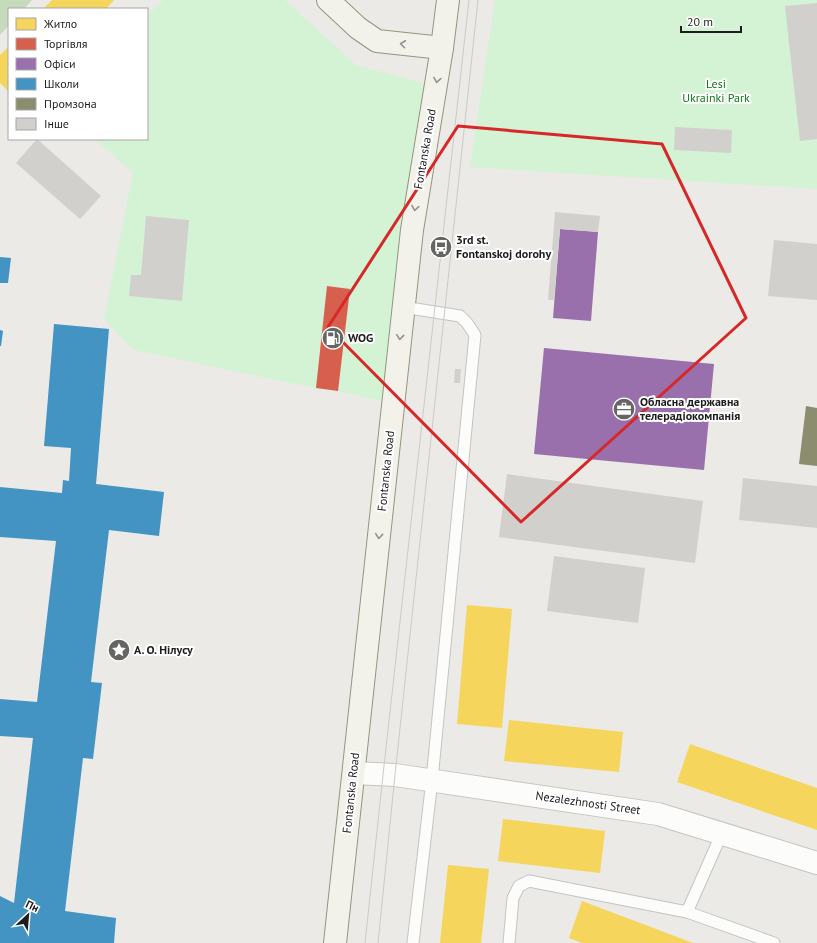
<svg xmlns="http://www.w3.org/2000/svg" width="817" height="943" font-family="'PT Sans',sans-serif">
  <rect width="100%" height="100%" fill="#ebeae6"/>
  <polygon fill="#c6dabc" points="0,0 32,0 24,9 9,9 9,25 0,35"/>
  <g fill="#d4f2d4">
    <polygon points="163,0 285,0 356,65 430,85 391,403 338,391 301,385 134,350 104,319 133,173 95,139 147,139 147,16"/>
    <polygon points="495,0 817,0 817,189 470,167"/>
  </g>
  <g fill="#f6d55c">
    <polygon points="52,0 114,0 106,9 43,9"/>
    <polygon points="9,46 9,92 0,83 0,55"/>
    <polygon points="467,605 512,609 502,728 457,724"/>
    <polygon points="509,720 623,732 619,772 504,761"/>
    <polygon points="690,744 817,788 817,830 677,782"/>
    <polygon points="503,819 605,831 600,873 498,861"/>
    <polygon points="448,865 489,869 481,943 440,943"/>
    <polygon points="582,901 693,943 582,943 569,938"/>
  </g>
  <polygon fill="#d6604d" points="327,286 350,289 338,391 316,388"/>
  <g fill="#9970ab">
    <polygon points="560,229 598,232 591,321 553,318"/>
    <polygon points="544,348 714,364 704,470 534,454"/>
  </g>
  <g fill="#4393c3">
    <polygon points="0,257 11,258 8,283 0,283"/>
    <polygon points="54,324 109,329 96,484 164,492 159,536 109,530 91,682 102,683 93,759 83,758 65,911 116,918 114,943 0,943 0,896 14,903 33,738 0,736 0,699 37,702 56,541 0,537 0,487 62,493 63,480 69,481 71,448 44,446"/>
    <polygon points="0,330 3,331 1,346 0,346"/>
  </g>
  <polygon fill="#8c8c6e" points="806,406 817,408 817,466 799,464"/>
  <g fill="#d2d0cd">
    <polygon points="817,3 817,139 800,141 785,6"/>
    <polygon points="675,127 732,130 731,153 674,150"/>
    <polygon points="37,139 101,196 80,219 16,163"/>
    <polygon points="555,212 600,216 598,232 560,229 554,300 548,300"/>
    <polygon points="146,216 189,220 182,301 129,296 131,275 141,275"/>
    <polygon points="774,240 817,244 817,300 768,296"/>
    <polygon points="455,369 461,369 460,383 454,383"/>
    <polygon points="507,474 703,501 695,563 499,537"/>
    <polygon points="743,478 817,486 817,528 739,520"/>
    <polygon points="554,556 645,568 638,623 547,611"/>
  </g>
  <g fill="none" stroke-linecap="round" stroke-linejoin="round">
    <g stroke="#c4c4c2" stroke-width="13">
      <g id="lane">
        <polyline points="403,307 460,316 467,323 475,335 432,780 413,943"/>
        <polyline points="687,912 722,833"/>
        <polyline points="509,943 513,898 519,886 529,881 687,912 774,943"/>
      </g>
    </g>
    <g stroke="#c4c4c2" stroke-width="24">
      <polyline id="street" points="354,773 395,775 658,814 817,863"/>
    </g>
    <g stroke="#93957f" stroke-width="24">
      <g id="secondary">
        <polyline points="328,0 358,28 377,41 442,48"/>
        <polyline points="335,943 412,230 442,48 448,0"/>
      </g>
    </g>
    <use href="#lane" stroke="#fcfcfb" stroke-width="11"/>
    <use href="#street" stroke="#fcfcfb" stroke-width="22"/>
    <use href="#secondary" stroke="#f3f2ea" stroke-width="22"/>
    <g stroke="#cacac9" stroke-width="1">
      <polyline points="365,943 383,775 469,0"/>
      <polyline points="378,943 395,775 478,0"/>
    </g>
  </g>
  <defs><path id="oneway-chevron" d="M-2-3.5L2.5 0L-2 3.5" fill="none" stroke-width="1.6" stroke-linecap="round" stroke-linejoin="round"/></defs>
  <g stroke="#93928e">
    <use href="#oneway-chevron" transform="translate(403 44) rotate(-173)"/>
    <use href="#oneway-chevron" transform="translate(437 80) rotate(100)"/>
    <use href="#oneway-chevron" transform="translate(415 208) rotate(99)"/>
    <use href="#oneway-chevron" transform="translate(400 337) rotate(96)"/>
    <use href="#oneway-chevron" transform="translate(379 536) rotate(96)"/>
  </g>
  <path fill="none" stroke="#d62828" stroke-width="3" stroke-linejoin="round" d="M 458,126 L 662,144 L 746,318 L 521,522 L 328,327 Z"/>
  <defs>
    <g id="bus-disc" transform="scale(1.15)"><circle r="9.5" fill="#656563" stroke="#fff"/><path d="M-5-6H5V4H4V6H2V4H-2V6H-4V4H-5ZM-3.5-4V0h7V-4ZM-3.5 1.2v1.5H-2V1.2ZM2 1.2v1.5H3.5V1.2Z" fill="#fff"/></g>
    <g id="fuel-disc" transform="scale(1.15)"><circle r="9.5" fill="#656563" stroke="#fff"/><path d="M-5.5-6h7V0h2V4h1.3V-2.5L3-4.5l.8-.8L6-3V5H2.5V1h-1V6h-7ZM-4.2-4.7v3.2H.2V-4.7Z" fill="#fff"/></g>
    <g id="office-disc" transform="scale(1.15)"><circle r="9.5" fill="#656563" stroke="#fff"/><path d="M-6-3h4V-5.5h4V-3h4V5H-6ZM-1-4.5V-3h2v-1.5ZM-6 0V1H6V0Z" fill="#fff"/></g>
    <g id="sight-disc" transform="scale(1.15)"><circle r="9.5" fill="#656563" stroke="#fff"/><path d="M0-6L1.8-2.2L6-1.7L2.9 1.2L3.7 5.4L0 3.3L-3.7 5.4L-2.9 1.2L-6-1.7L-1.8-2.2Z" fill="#fff"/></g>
  </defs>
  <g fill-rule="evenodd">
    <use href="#bus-disc" x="441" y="247"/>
    <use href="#fuel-disc" x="333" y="338"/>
    <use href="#office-disc" x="624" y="409"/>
    <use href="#sight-disc" x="119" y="650"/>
  </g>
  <g text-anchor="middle" stroke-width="4" stroke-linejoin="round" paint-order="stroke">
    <g font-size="12" fill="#0e7917" stroke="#fff">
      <text x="716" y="88">Lesi<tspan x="716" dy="14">Ukrainki Park</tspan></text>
    </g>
    <g font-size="12" fill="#1d1d1d" stroke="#fff">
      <text transform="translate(425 149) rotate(-80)" y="4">Fontanska Road</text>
      <text transform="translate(386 471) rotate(-84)" y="4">Fontanska Road</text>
      <text transform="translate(351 793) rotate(-84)" y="4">Fontanska Road</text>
      <text transform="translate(588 803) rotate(8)" y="4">Nezalezhnosti Street</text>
    </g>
    <g font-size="12" font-weight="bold" fill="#1d1d1d" stroke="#fff" text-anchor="start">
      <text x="456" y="244">3rd st.<tspan x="456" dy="14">Fontanskoj dorohy</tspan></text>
      <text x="348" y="342">WOG</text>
      <text x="640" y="406">Обласна державна<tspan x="640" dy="14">телерадіокомпанія</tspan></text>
      <text x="134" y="654">А. О. Нілусу</text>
    </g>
  </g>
  <rect x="8" y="8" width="140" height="132" fill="#ffffff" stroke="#a5a5a5"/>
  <rect x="16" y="18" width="20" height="12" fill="#f6d55c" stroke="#a5a5a5"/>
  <text x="44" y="28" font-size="12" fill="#1d1d1d">Житло</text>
  <rect x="16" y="38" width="20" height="12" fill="#d6604d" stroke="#a5a5a5"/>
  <text x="44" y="48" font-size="12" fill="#1d1d1d">Торгівля</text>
  <rect x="16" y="58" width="20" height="12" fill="#9970ab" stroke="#a5a5a5"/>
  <text x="44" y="68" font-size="12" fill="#1d1d1d">Офіси</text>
  <rect x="16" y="78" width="20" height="12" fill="#4393c3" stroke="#a5a5a5"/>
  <text x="44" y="88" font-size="12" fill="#1d1d1d">Школи</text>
  <rect x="16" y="98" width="20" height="12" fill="#8c8c6e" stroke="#a5a5a5"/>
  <text x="44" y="108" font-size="12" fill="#1d1d1d">Промзона</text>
  <rect x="16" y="118" width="20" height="12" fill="#d2d0cd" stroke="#a5a5a5"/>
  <text x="44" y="128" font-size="12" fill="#1d1d1d">Інше</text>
  <g transform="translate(28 915) rotate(26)" stroke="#ffffff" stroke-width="3" paint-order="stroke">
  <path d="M0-3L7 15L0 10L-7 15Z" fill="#1d1d1d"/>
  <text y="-6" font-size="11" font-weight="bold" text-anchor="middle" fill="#1d1d1d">Пн</text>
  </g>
  <path d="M681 26v6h60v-6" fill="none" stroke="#1d1d1d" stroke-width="2"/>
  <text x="687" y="26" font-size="12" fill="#1d1d1d" stroke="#ffffff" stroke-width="3" paint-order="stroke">20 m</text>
</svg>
